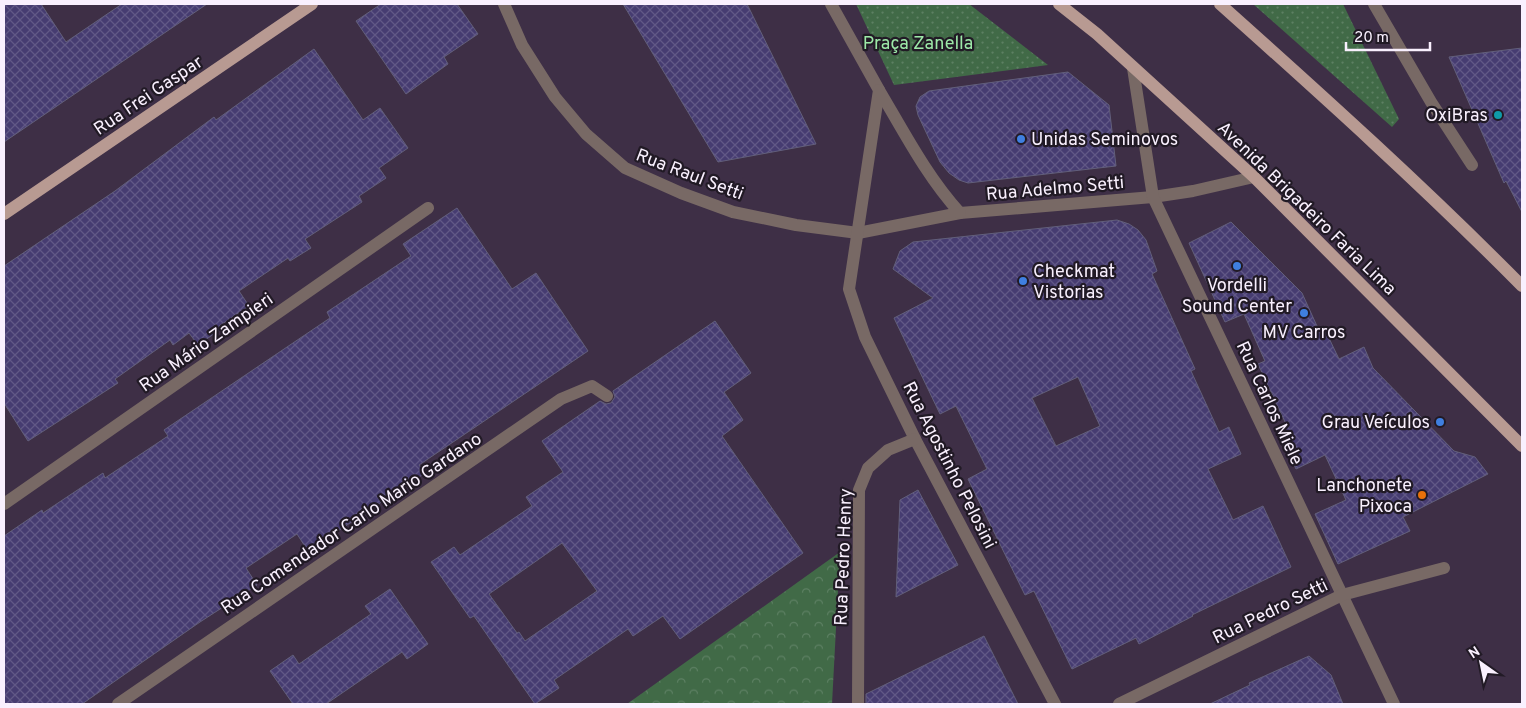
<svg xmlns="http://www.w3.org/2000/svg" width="1526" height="708" font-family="Overpass,sans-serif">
  <defs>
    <pattern id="forest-crowns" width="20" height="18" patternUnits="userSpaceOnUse" patternTransform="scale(1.25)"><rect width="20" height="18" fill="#416a47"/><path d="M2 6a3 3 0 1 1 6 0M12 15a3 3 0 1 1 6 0" fill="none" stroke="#5d8063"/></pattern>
    <pattern id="park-dots" width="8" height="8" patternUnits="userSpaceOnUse" patternTransform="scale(1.25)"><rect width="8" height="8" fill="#416a47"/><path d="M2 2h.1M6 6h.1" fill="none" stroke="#5d8063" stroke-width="1.8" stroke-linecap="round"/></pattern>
    <pattern id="building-cross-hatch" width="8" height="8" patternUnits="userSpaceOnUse" patternTransform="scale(1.25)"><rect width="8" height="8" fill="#463c71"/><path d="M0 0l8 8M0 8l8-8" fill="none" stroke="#615886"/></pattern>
  </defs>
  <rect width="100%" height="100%" fill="#3e2f46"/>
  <polygon fill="url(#forest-crowns)" points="840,552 832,704 627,704"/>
  <g fill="url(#park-dots)">
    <polygon points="856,4 969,4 1048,65 894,85"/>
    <polygon points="1253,4 1343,4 1399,119 1392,127"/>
  </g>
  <g fill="url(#building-cross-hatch)" stroke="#625f7b" fill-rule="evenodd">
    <polygon points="4,4 41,4 66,42 122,4 207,4 4,142"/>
    <polygon points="381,4 457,4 478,34 444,57 448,64 406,94 356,21"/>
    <polygon points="623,4 747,4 816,144 718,162"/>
    <polygon points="1522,48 1522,212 1506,181 1504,183 1449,57"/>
    <polygon points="314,49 363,120 380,108 408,148 379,168 386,178 359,196 362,202 305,239 311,248 290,261 288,258 239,291 249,306 219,326 221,329 198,345 189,333 173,345 170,340 115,379 118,383 28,441 4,403 4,266 115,191 214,117 216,120"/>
    <polygon points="1068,72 1109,105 1116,166 968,183 959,180 949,173 940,162 918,115 916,106 920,97 929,91"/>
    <polygon points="457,208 512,289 536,273 588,351 419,465 425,473 308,551 297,534 246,568 257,585 200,622 82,704 4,704 4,536 42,510 43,513 103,473 105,478 168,436 164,430 330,318 327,312 411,256 403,244"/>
    <path d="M 1117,220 L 1129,224 L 1138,230 L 1146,240 L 1157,271 L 1152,274 L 1195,369 L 1191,371 L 1219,432 L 1229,427 L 1241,454 L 1208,469 L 1233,520 L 1263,506 L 1291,567 L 1192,615 L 1193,616 L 1139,644 L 1136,638 L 1072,669 L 1034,591 L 1025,595 L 968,479 L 987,469 L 956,406 L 940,414 L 894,318 L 933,298 L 893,269 L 900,251 L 913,242 ZM 1078,377 L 1100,426 L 1056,446 L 1032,398 Z"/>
    <polygon points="1231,222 1302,293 1321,335 1326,332 1339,359 1364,347 1373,368 1454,451 1475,457 1488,474 1403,517 1410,531 1338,564 1315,514 1346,500 1325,455 1296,469 1277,428 1286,424 1258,364 1265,361 1244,314 1225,322 1189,243"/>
    <path d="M 715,321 L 751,373 L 724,392 L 743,420 L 722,436 L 803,553 L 680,639 L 663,616 L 633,636 L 628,629 L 554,680 L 559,688 L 535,704 L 474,616 L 470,618 L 431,562 L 454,547 L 460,555 L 532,506 L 526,497 L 563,472 L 542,441 L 600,401 L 606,404 L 611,403 L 615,397 L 613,391 ZM 562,543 L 597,591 L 525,641 L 519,632 L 517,633 L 489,594 Z"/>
    <polygon points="918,490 958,565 896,597 900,500"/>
    <polygon points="390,589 428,644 407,659 402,652 326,704 293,704 270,671 293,655 299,664 371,614 365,606"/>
    <polygon points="984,636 1018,704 866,704 866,694"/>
    <polygon points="1309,656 1331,675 1343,704 1210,704 1250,685 1249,683"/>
  </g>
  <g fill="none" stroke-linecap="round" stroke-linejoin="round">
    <g stroke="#786965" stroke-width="12">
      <polyline points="504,4 522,45 555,97 586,134 625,168 681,193 733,212 796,225 858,233 960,213 1153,197 1193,191 1254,177"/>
      <polyline points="831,4 879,90 849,289 865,337 915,439 1055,704"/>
      <polyline points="1374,4 1431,102 1472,165"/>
      <polyline points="1133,68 1153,197 1394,704"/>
      <path d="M 879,90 C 904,132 927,177 960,213"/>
      <polyline points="4,504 428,208"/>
      <polyline points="118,704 561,399 592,386 607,396"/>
      <polyline points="858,704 859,490 868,468 888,450 915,439"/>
      <polyline points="1119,704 1342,595 1444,568"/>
    </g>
    <g stroke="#b89a92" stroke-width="12">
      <polyline points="1059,4 1097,34 1254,177 1522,446"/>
      <path d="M 1220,4 C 1323,96 1425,188 1522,286"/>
      <polyline points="4,214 312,4"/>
    </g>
  </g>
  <circle fill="#0f9aa8" stroke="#211a25" stroke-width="2" cx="1498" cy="115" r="5"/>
  <g fill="#3f7fe0" stroke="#211a25" stroke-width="2">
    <circle cx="1021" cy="139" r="5"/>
    <circle cx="1237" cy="266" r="5"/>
    <circle cx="1023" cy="281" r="5"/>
    <circle cx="1304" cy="313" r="5"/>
    <circle cx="1440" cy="422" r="5"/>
  </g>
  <circle fill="#e8710a" stroke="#211a25" stroke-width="2" cx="1422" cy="495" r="5"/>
  <g text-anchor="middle" stroke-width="4.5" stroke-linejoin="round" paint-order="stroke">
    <g font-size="18" fill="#9de9a8" stroke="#211a25">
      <text x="918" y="49">Praça Zanella</text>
    </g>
    <g font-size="18" fill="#f9f0fe" stroke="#211a25">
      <text transform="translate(148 95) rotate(-34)" y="6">Rua Frei Gaspar</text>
      <text transform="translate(690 174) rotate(21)" y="6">Rua Raul Setti</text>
      <text transform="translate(1055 188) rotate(-5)" y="6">Rua Adelmo Setti</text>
      <text transform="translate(1307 208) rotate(44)" y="6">Avenida Brigadeiro Faria Lima</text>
      <text transform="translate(206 342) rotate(-35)" y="6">Rua Mário Zampieri</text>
      <text transform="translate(1270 403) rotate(65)" y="6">Rua Carlos Miele</text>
      <text transform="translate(950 465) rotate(63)" y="6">Rua Agostinho Pelosini</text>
      <text transform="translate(351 523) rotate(-34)" y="6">Rua Comendador Carlo Mario Gardano</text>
      <text transform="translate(843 557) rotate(-88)" y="6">Rua Pedro Henry</text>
      <text transform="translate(1270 611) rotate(-26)" y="6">Rua Pedro Setti</text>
    </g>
    <g font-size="18" fill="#f9f0fe" stroke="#211a25" text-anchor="end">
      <text x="1488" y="121">OxiBras</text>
      <text x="1031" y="145" text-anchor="start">Unidas Seminovos</text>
      <text x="1033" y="277" text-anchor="start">Checkmat<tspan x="1033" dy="21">Vistorias</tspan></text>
      <text x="1237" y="291" text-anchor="middle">Vordelli<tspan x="1237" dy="21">Sound Center</tspan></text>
      <text x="1304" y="338" text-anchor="middle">MV Carros</text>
      <text x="1430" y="428">Grau Veículos</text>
      <text x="1412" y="491">Lanchonete<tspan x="1412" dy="21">Pixoca</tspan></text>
    </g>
  </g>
  <rect width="1526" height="708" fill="none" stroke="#f9f0fe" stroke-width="10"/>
  <g transform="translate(1481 663) rotate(327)" stroke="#211a25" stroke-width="4" paint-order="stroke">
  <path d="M0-4L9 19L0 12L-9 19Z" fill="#f9f0fe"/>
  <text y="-8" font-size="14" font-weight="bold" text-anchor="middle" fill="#f9f0fe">N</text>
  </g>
  <path d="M1346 42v8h84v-8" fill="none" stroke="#f9f0fe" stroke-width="2.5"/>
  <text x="1354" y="42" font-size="15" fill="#f9f0fe" stroke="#211a25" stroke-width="4" paint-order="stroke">20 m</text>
</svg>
